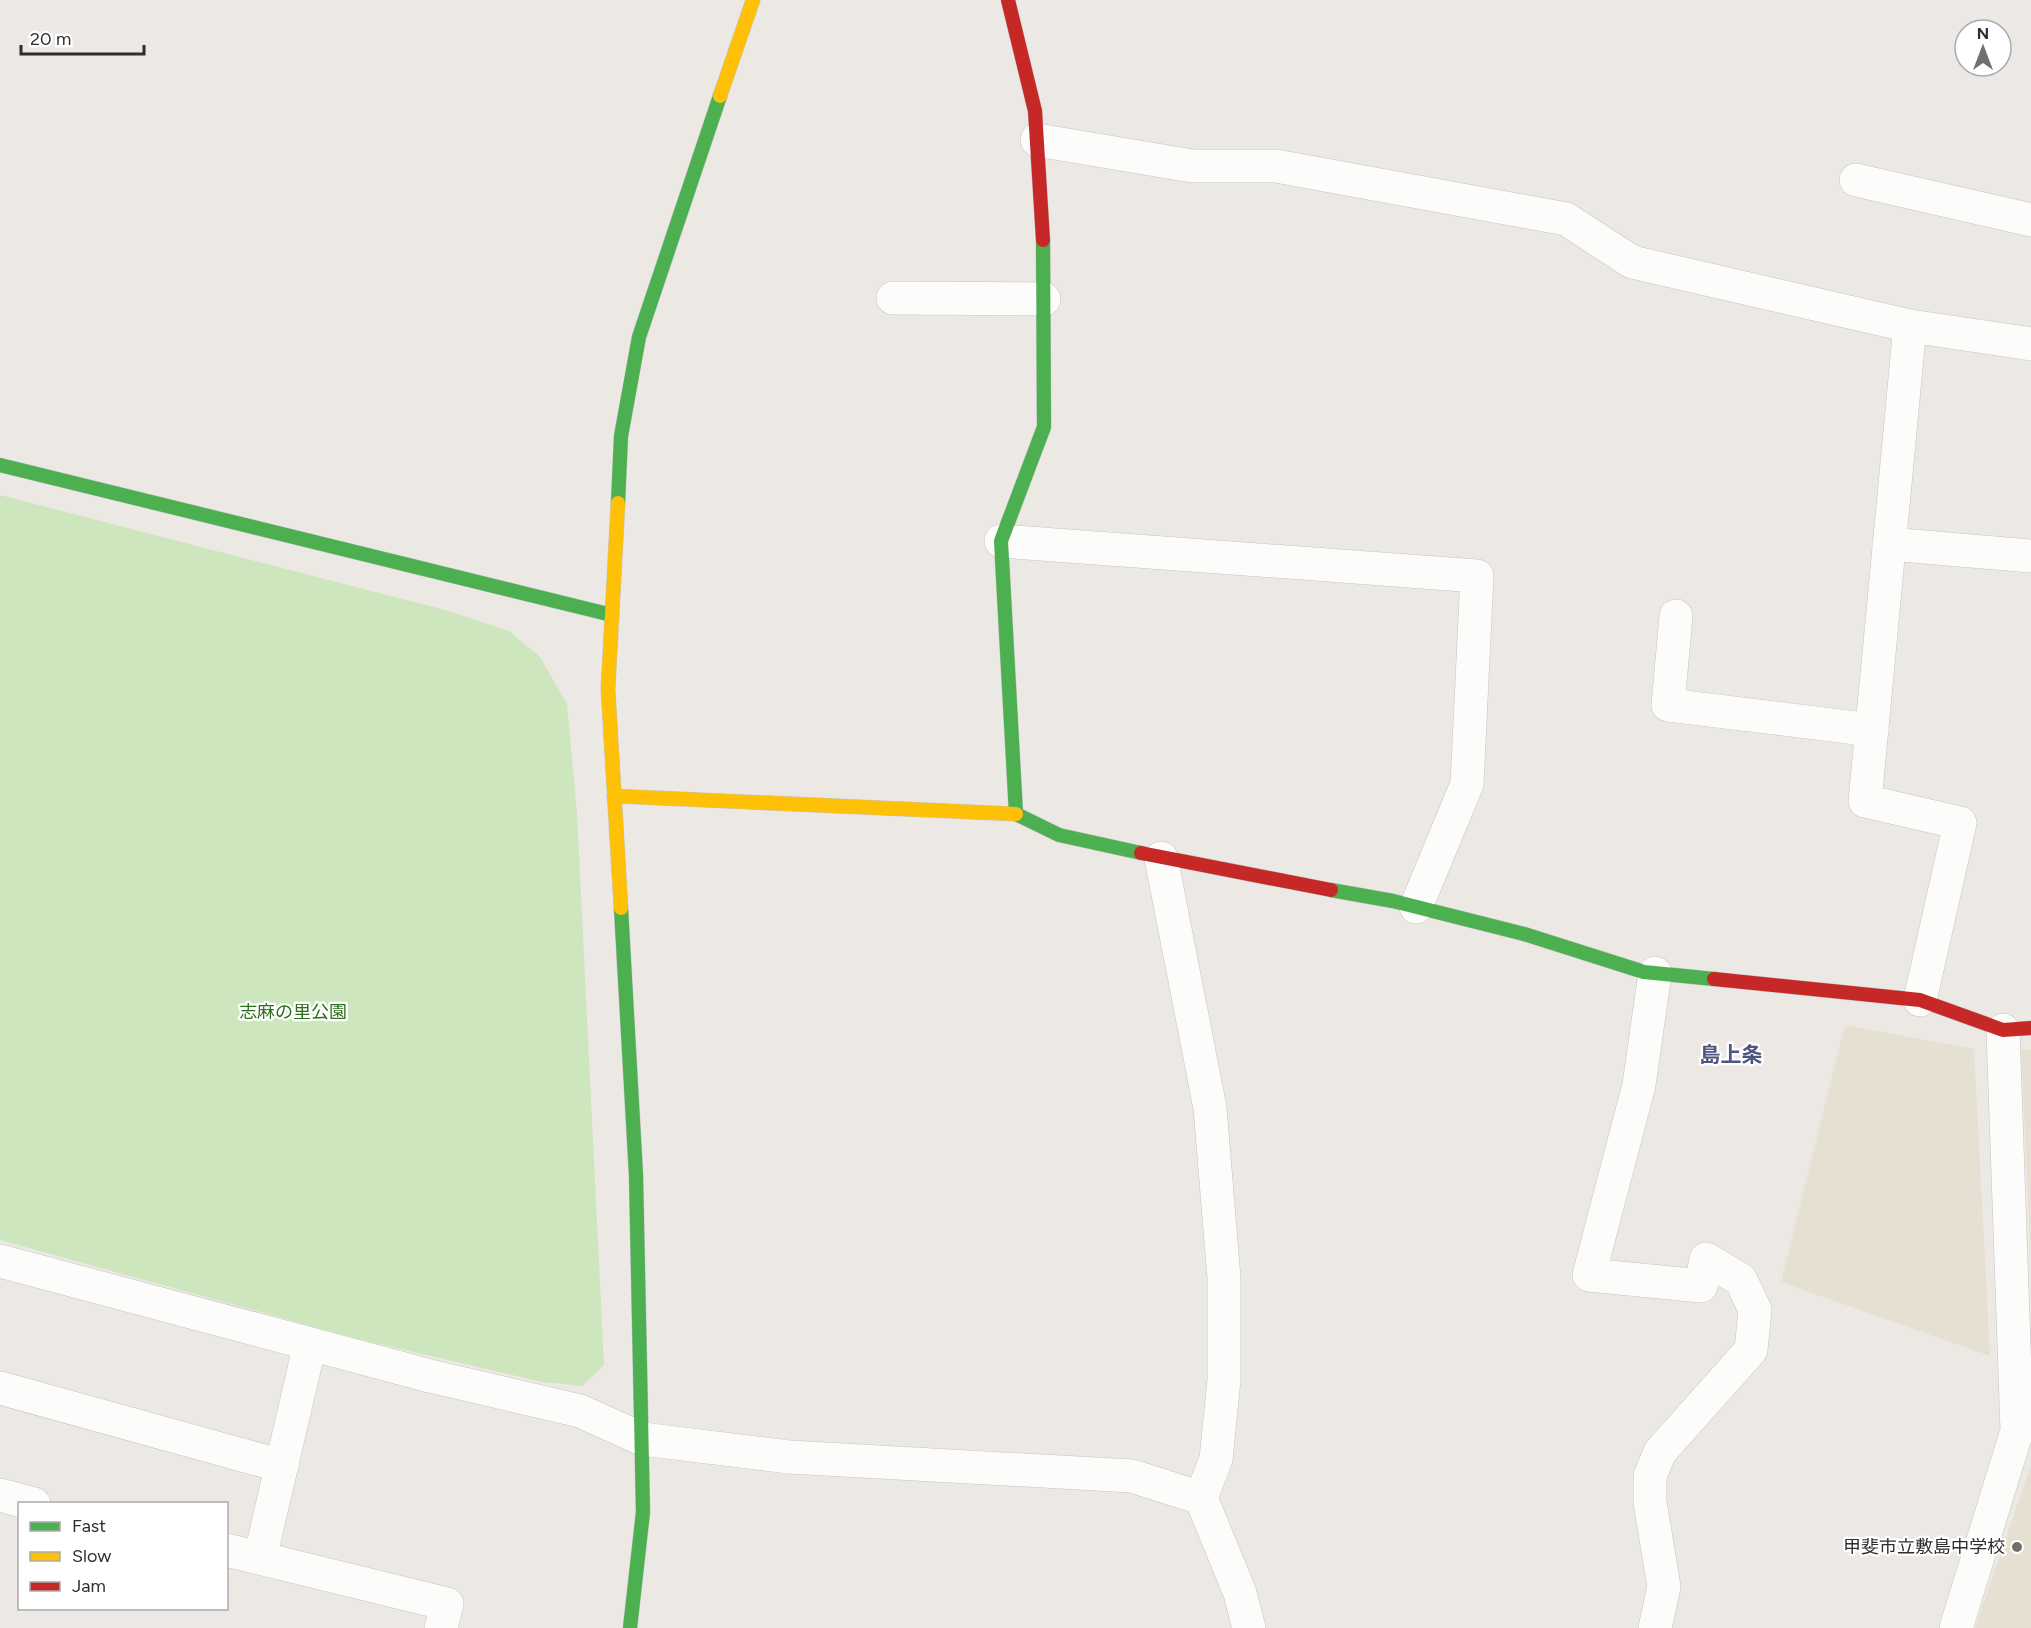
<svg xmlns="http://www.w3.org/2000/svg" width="2031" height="1628" font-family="Figtree,'Noto Sans JP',sans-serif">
  <rect width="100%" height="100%" fill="#ece8e4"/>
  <g fill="#e6e0d3">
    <polygon points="1845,1025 1974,1049 1990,1356 1781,1282"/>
    <polygon points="2021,1050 2031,1050 2031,1257"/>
    <polygon points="2031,1465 2031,1628 1975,1628"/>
  </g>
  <polygon fill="#cee6be" points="0,495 445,610 509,631 540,657 567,704 577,813 604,1365 582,1386 542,1382 354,1338 0,1240"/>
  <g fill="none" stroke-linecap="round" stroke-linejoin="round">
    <g stroke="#c5c4c5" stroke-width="34">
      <g id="street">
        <polyline points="1037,140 1192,166 1276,166 1566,219 1632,262 1910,326 2031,344"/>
        <polyline points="1856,180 2031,220"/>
        <polyline points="893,298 1044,299"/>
        <polyline points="1910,326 1865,801 1960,823 1920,1000"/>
        <polyline points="1001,541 1477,576 1467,784 1416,907"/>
        <polyline points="1889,544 2031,556"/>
        <polyline points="1676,616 1668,705 1872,730"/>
        <polyline points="1161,858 1210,1108 1224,1278 1224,1380 1216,1459 1201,1498"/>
        <polyline points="0,1261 430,1376 580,1411 642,1439 789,1457 1132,1476 1201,1498 1240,1593 1249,1628"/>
        <polyline points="0,1388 282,1466"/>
        <polyline points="0,1495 34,1504"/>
        <polyline points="226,1550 447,1604 441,1628"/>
        <polyline points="260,1558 310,1344"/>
        <polyline points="1655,1628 1664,1587 1650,1502 1650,1476 1660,1452 1751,1350 1755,1310 1741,1280 1706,1259 1701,1286 1589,1275 1639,1085 1655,973"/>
        <polyline points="1956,1628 2017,1431 2003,1030"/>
      </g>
    </g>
    <g stroke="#c5c4c5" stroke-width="15">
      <g id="fast">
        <polyline points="1043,240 1044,427 1001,541 1016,814 1059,835 1141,853"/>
        <polyline points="0,465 612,615"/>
        <polyline points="618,503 621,436 639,337 720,96"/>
        <polyline points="1331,890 1393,901 1524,934 1644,972 1714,979"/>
        <polyline points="621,908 636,1175 643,1512 630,1628"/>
      </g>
    </g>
    <g stroke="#c5c4c5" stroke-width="15">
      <g id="slow">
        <polyline points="720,96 753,0"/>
        <polyline points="618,503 608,689 621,908"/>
        <polyline points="614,796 1016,814"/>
      </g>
    </g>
    <g stroke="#c5c4c5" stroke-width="15">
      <g id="jam">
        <polyline points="1008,0 1035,111 1043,240"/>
        <polyline points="1141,853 1331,890"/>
        <polyline points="1714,979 1920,1000 2003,1030 2031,1028"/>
      </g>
    </g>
    <use href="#street" stroke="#fcfcfb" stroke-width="33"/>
    <use href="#fast" stroke="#4caf50" stroke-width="14"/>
    <use href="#slow" stroke="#ffc107" stroke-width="14"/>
    <use href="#jam" stroke="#c62828" stroke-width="14"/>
  </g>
  <circle fill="#706f6e" stroke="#fff" stroke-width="2" cx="2017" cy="1547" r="6"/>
  <g text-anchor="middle" stroke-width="4.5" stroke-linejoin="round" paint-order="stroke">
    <g font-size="18" fill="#2c6e1b" stroke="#fff">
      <text x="293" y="1018">志麻の里公園</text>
    </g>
    <g font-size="18" fill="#2e2e2e" stroke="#fff" text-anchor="end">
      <text x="2005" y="1553">甲斐市立敷島中学校</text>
    </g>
    <g font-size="21" font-weight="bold" fill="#4d5680" stroke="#fff">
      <text x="1731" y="1062">島上条</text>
    </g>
  </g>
  <rect x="18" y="1502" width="210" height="108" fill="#ffffff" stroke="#ababab" stroke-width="1.5"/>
  <rect x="30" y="1522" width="30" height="9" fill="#4caf50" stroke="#ababab" stroke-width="1.5"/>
  <text x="72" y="1532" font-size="18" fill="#2e2e2e">Fast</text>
  <rect x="30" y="1552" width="30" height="9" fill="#ffc107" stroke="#ababab" stroke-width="1.5"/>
  <text x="72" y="1562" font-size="18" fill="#2e2e2e">Slow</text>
  <rect x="30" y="1582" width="30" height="9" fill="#c62828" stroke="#ababab" stroke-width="1.5"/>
  <text x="72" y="1592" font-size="18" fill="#2e2e2e">Jam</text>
  <g transform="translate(1983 48)"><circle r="28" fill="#ffffff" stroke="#ababab" stroke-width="1.5"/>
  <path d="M0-4.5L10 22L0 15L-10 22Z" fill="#706f6e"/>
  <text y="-9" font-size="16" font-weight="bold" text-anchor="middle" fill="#2e2e2e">N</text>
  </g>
  <path d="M21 45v9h123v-9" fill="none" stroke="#2e2e2e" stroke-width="3"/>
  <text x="30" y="45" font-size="18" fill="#2e2e2e" stroke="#ffffff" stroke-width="4.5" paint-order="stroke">20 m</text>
</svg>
